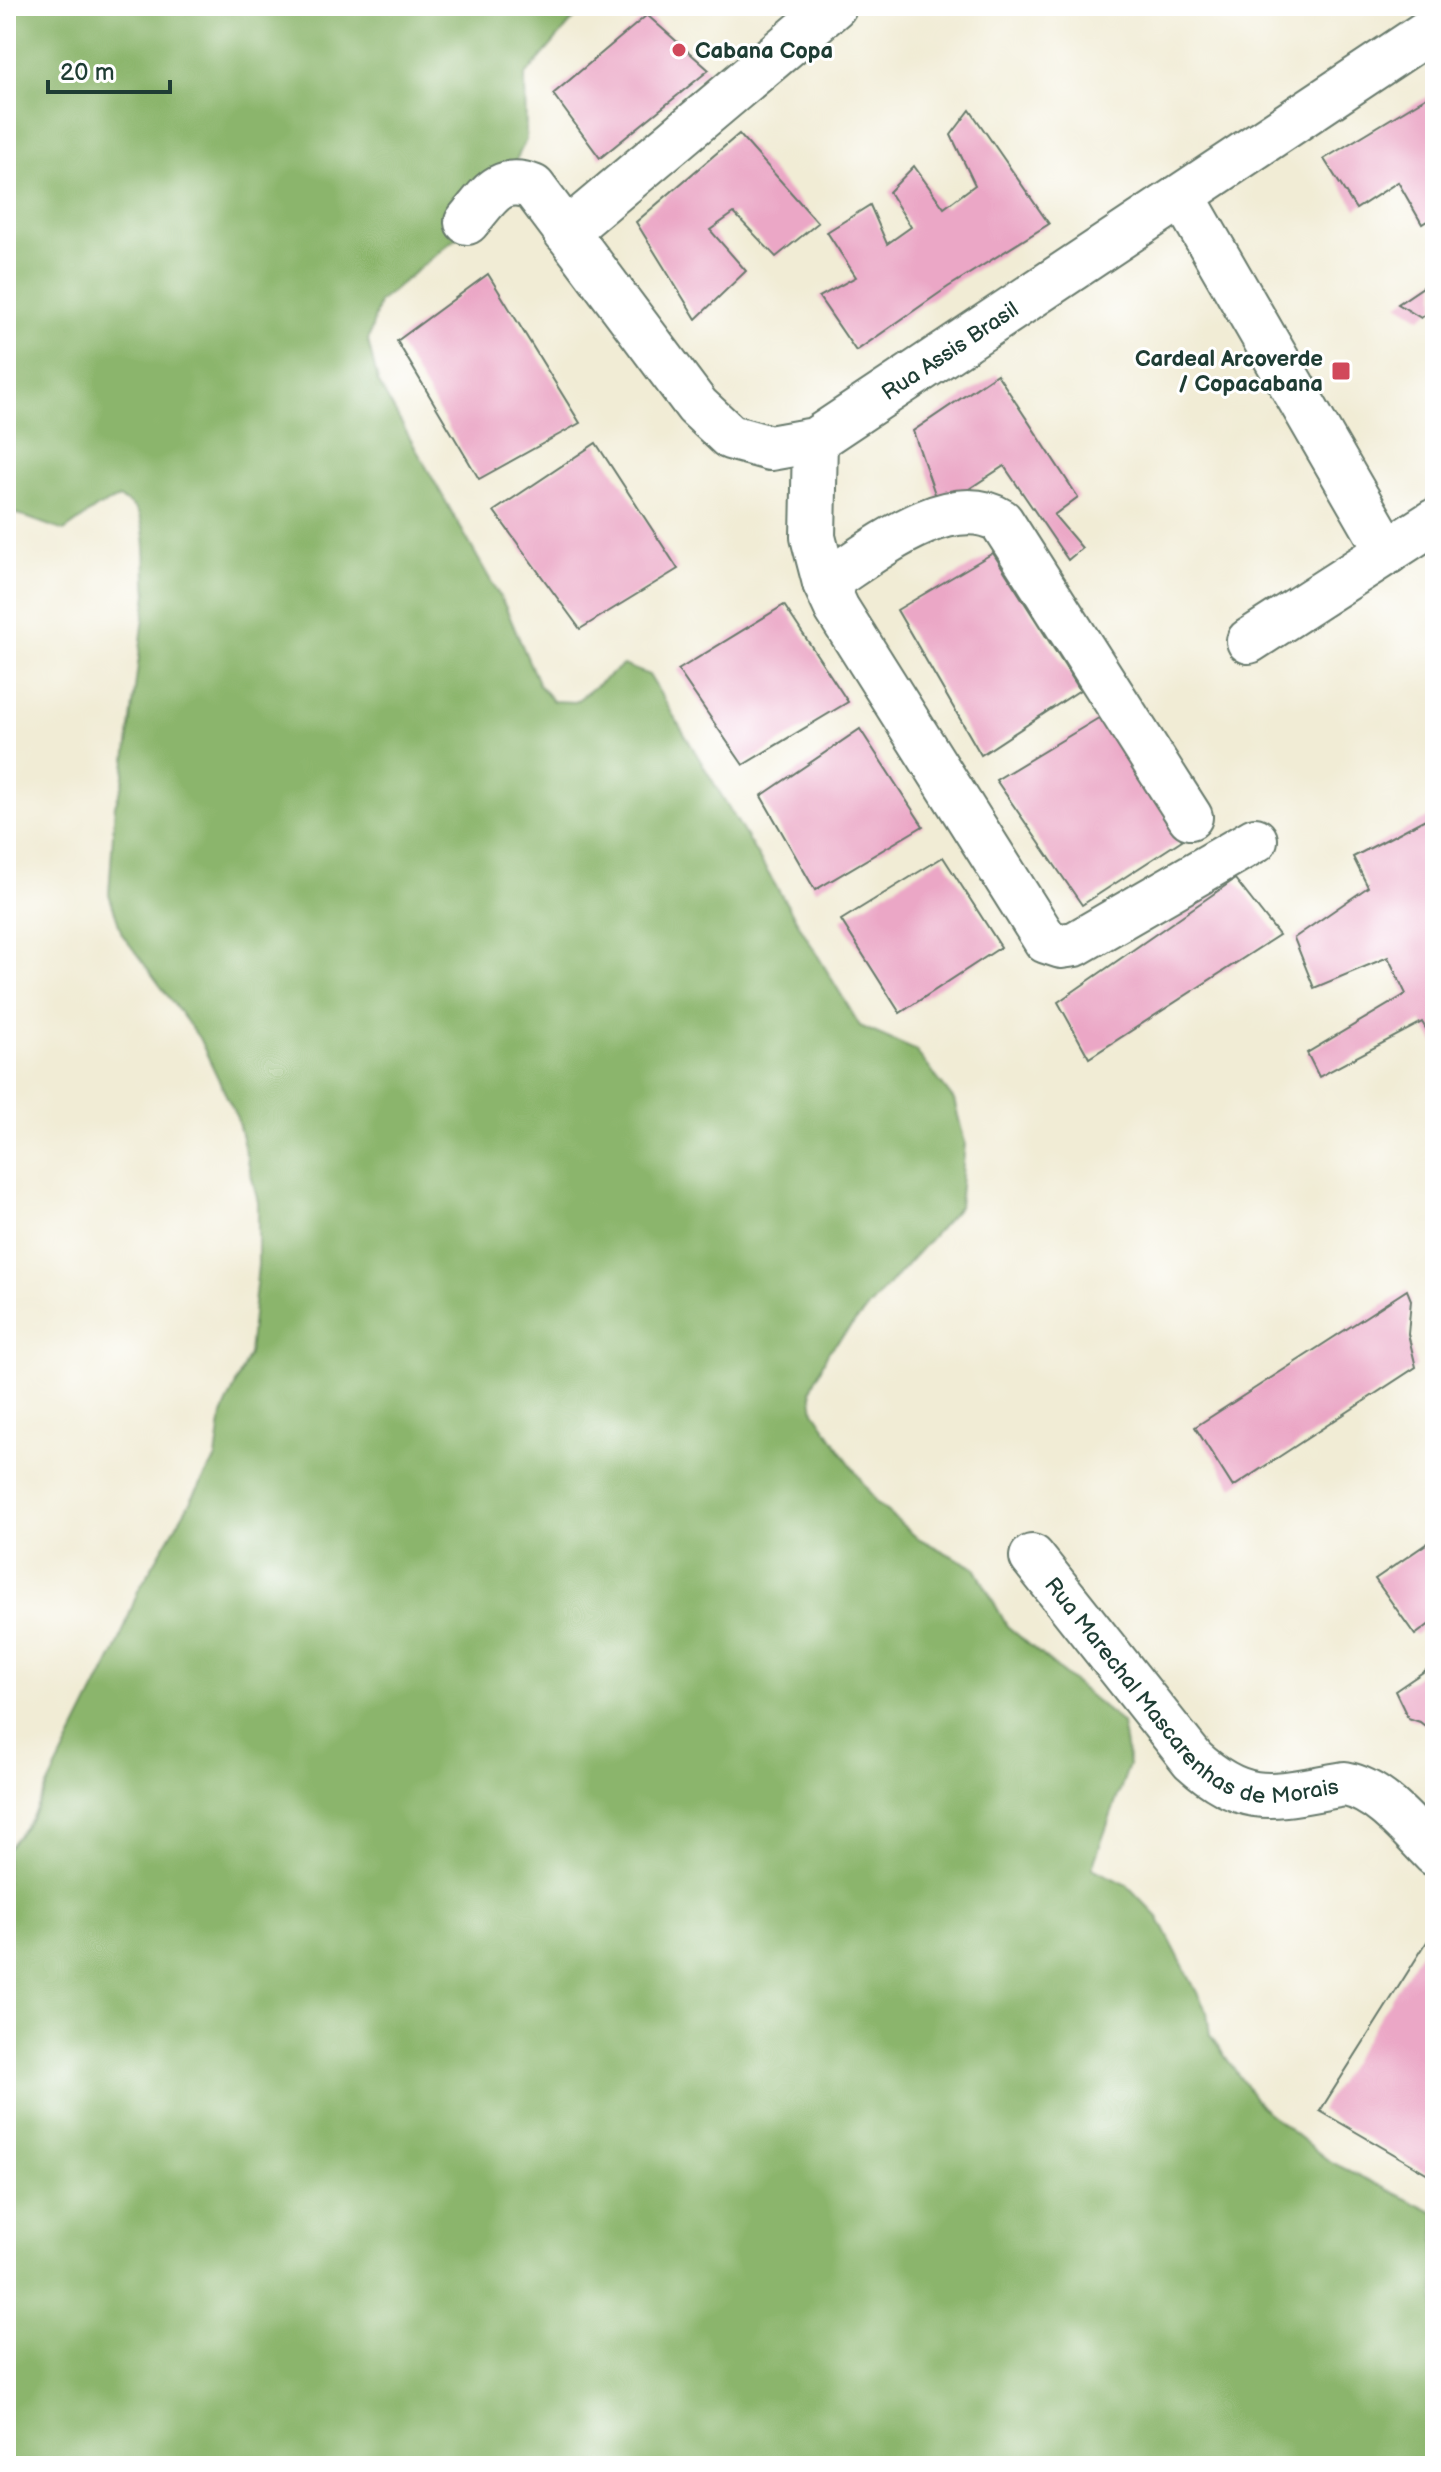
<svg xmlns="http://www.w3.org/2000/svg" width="1441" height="2472" font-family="'Balsamiq Sans',sans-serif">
  <rect width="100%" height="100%" fill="#fff"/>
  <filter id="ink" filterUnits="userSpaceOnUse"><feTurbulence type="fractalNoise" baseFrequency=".0125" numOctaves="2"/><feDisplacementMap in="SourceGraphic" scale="16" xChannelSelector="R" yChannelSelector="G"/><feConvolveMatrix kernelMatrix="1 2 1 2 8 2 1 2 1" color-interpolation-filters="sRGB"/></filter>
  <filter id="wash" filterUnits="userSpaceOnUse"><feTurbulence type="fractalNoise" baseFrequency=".006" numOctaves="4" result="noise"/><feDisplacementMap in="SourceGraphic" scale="32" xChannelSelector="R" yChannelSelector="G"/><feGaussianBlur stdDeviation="1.8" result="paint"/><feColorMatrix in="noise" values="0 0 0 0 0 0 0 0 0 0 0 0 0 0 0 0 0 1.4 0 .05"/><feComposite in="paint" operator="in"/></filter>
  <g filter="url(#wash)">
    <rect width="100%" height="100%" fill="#f1ecd5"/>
    <path fill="#8bb56c" stroke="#557950" stroke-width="2" d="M 6,6 L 585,6 L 525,76 L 526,140 L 509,174 L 463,232 L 379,302 L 368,341 L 378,382 L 505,606 L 539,685 L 553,701 L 575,702 L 623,665 L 649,675 L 860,1026 L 915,1050 L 954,1100 L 965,1143 L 959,1207 L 828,1352 L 811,1390 L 814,1411 L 876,1502 L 916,1537 L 975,1568 L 1007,1626 L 1122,1723 L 1129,1765 L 1092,1868 L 1127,1885 L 1158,1917 L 1207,2012 L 1210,2035 L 1261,2107 L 1329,2161 L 1435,2213 L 1435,2466 L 6,2466 L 6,1851 L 31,1819 L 118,1645 L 138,1591 L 216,1458 L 222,1415 L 249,1354 L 258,1265 L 258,1202 L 237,1118 L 199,1038 L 122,934 L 109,894 L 115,805 L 123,784 L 147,593 C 144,572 149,524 135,509 C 132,504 124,501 119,498 L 98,507 L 64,531 L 6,510 Z"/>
    <g id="blocks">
      <g fill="#eba7c6">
        <polygon points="647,15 709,70 600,158 553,94"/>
        <polygon points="1435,92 1435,216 1422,224 1398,182 1356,209 1324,159"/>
        <polygon points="970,110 1049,224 948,287 856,351 819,297 856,277 827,232 870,205 887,244 911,227 889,192 914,166 944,208 975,185 951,135"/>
        <polygon points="739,134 818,223 776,257 734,213 710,230 746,271 696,319 636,222"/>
        <polygon points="488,274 580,423 479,479 397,341"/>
        <polygon points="1435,279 1435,307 1421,318 1398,304"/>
        <polygon points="997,374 1078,497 1054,515 1082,548 1068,560 1004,466 940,508 913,431"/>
        <polygon points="596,443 678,569 580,629 494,511"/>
        <polygon points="993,553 1080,690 981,755 897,610"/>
        <polygon points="784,605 848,702 743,765 678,670"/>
        <polygon points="1102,716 1182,840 1082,905 996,780"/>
        <polygon points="860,729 923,826 815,890 761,796"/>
        <polygon points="1435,814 1435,1044 1422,1022 1319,1077 1307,1053 1406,994 1388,957 1314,988 1294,938 1368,887 1353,857"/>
        <polygon points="943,857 1001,947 900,1013 841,920"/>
        <polygon points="1235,879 1279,935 1089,1058 1058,1002"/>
        <polygon points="1407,1290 1411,1300 1408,1334 1416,1367 1233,1487 1195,1427"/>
        <polygon points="1435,1538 1435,1620 1415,1635 1375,1579"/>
        <polygon points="1435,1664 1435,1734 1420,1722 1408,1718 1395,1691"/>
        <polygon points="1435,1929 1435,2178 1320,2111"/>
      </g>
    </g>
  </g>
  <g filter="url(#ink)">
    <use href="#blocks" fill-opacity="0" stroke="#687a6c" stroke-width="2"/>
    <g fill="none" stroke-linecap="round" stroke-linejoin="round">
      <g stroke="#687a6c" stroke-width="48">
        <g id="minor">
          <polyline points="1183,197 1388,552"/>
          <path id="s1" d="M 467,222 C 488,198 498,174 533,187 L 697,406 L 730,437 L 770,448 L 815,440 L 1435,27"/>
          <polyline points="566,232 834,6"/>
          <polyline points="815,440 813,537 825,583 837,609 1046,941 1061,946 1075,944 1255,840"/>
          <path d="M 825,583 C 869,555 948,488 1001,521 L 1190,817"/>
          <polyline points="1249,641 1435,521"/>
          <path id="s2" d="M 1032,1557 L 1193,1760 C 1248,1810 1277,1795 1345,1784 C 1381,1791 1410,1829 1435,1854"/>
        </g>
      </g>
      <use href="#minor" stroke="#fff" stroke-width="44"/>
    </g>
  </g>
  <g fill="#d1495b" stroke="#fff" stroke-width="3">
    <circle cx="679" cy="50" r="8"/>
    <rect x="1331" y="361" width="20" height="20" rx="4"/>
  </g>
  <g text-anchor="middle" stroke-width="6" stroke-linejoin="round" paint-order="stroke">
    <g font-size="22" font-weight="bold" fill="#1f3d34" stroke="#fff" text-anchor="start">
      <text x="695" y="58">Cabana Copa</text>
      <text x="1323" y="366" text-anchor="end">Cardeal Arcoverde<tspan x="1323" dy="25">/ Copacabana</tspan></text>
    </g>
    <g font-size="22" fill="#1f3d34" stroke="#fff">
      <text dy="8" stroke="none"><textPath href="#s1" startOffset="650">Rua Assis Brasil</textPath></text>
      <text dy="8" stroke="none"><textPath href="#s2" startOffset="222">Rua Marechal Mascarenhas de Morais</textPath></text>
    </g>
  </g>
  <rect width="1441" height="2472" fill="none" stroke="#fff" stroke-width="32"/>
  <path d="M48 80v12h122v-12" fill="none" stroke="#1f3d34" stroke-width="4"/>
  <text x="60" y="80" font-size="24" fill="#1f3d34" stroke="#ffffff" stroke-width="6" paint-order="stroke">20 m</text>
</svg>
